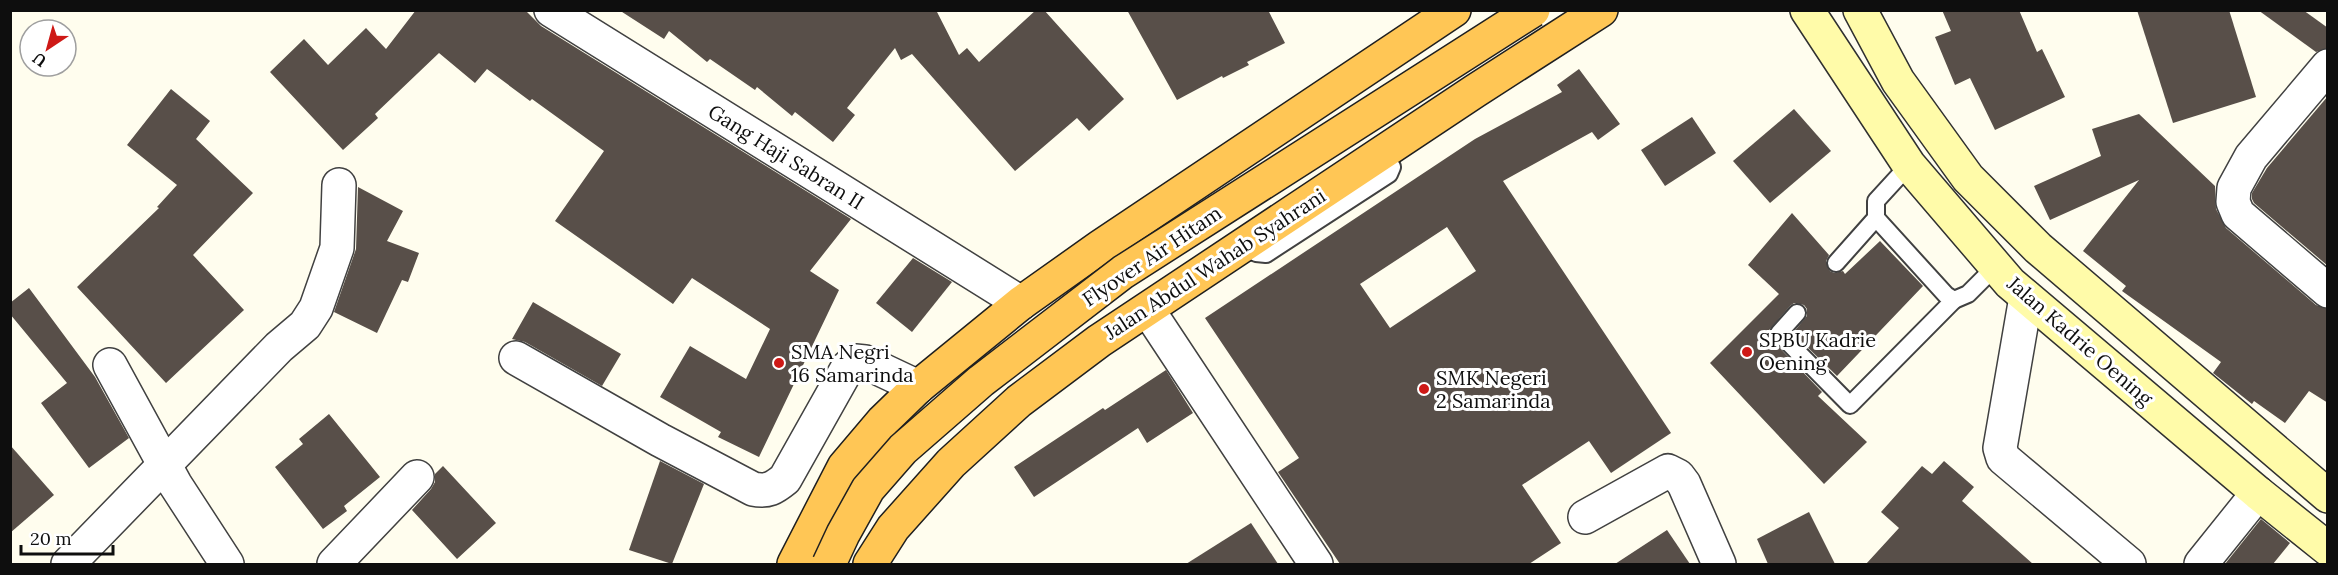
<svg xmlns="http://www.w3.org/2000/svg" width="2338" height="575" font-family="Lora,serif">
  <rect width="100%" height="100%" fill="#fffdee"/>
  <g fill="#584f49" fill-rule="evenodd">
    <polygon points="416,10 525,10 541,26 851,219 810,271 839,290 759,457 718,437 721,432 660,397 690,346 746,379 770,329 692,278 673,304 555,221 604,151 532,99 530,101 487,69 475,83 439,53 375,114 378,118 343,150 270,72 304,39 328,65 366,28 386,49"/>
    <polygon points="619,10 936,10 959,55 967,48 979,62 1036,10 1044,10 1124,99 1089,131 1077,118 1015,171 912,54 901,60 895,48 847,108 855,115 833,142 795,112 792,116 757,87 755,90 710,59 707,62 669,31 664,39"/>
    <polygon points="1127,10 1268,10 1285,43 1247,62 1249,65 1223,78 1222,76 1177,100"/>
    <polygon points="1942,10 2019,10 2037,52 2042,49 2065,97 1995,130 1970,78 1955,85 1935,37 1951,31"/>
    <polygon points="2137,10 2229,10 2256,97 2173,123"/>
    <polygon points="2258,10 2303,10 2328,28 2328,48 2316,52"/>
    <path d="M 1579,69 L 1620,124 L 1598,140 L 1592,132 L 1503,181 L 1671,433 L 1611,473 L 1589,441 L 1522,485 L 1561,543 L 1529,564 L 1340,564 L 1278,472 L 1299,458 L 1205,318 L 1475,139 L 1562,92 L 1557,85 ZM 1447,227 L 1476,271 L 1390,328 L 1360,284 Z"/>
    <polygon points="171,89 210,121 196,139 253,193 193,255 244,310 166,383 77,287 159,208 157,207 177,185 127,145"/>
    <polygon points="2328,96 2328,266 2254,203 2252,199 2252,193 2267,168"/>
    <polygon points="1794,109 1831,151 1770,203 1733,161"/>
    <polygon points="2139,114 2215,186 2216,209 2226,228 2316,305 2328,309 2328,403 2309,391 2285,423 2254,401 2252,404 2213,373 2221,362 2122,291 2126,286 2083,251 2139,180 2050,220 2034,186 2101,156 2092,129"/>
    <polygon points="1692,117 1716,153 1665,186 1641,150"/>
    <polygon points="358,187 403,211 387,241 419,253 408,282 402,280 377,333 334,312 356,249"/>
    <polygon points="1792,213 1829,255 1826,261 1830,271 1834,273 1843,271 1845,274 1880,241 1923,286 1837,376 1793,333 1807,316 1807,309 1804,305 1794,303 1790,306 1769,330 1772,340 1822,392 1818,396 1867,442 1824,484 1710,363 1779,294 1748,265"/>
    <polygon points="913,258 952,282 912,332 876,303"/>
    <polygon points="29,288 95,377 129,438 89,468 41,403 67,383 10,314 10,303"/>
    <polygon points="533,302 621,354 602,386 525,342 512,339"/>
    <polygon points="1166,370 1193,413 1147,443 1138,428 1034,497 1014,467 1103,408 1105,410"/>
    <polygon points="329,414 380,477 344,506 347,511 323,529 275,467 303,444 299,439"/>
    <polygon points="10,445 54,495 10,533"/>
    <polygon points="660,461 704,484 672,564 629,550"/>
    <polygon points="1944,461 1974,487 1962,501 2033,564 1866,564 1899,528 1881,512 1922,466 1932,474"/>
    <polygon points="443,466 496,523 457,559 412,510 431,489 435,482 435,474"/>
    <polygon points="1809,512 1835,564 1768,564 1757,539"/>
    <polygon points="2261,519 2290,543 2273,564 2225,564"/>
    <polygon points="1251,523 1278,564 1186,564"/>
    <polygon points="1667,530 1690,564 1615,564"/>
  </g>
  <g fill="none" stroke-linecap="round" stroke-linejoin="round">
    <g stroke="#414141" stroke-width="20">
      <g id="service">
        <polyline points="1909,165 1876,201 1876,218 1946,295 1954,300 1968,294 1996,266"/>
        <polyline points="1249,242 1256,253 1266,254 1389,174 1392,167 1383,152"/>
        <polyline points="1836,263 1876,218"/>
        <polyline points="1797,313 1779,333 1850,405 1954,300"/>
      </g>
    </g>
    <g stroke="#414141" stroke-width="36">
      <g id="minor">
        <polyline points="551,10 1021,303"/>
        <polyline points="2328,66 2251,157 2234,188 2233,202 2238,214 2328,291"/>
        <polyline points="2026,297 2000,448 2003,458 2129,564"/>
        <polyline points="1148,310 1316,564"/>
        <path d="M 516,358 L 660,440 L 753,489 C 768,492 774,488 785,479 L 848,367 L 855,361 L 865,362 L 918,387"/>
        <polyline points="110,365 175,484 227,564"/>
        <polyline points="1585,517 1668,471 1678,476 1684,484 1719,564"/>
        <polyline points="68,564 279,347 305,325 316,308 337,248 339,185"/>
        <polyline points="334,564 417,477"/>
        <polyline points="2201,564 2258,493"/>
      </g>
    </g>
    <g stroke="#303030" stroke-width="36">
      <g id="secondary">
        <polyline points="1807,10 1909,165 2010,283 2258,493 2328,549"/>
        <polyline points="1860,10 1898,81 1968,178 2038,248 2328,496"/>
      </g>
    </g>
    <g stroke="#1f1f1f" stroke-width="36">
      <g id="trunk">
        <polyline points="794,564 844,467 883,421 918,387 1021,303 1100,247 1454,10"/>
        <polyline points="870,564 893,528 951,463 1019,401 1099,341 1475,91 1601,10"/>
      </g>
    </g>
    <use href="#service" stroke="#fff" stroke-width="16"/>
    <use href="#minor" stroke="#fff" stroke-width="33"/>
    <use href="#secondary" stroke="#fffba9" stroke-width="33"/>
    <use href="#trunk" stroke="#ffc655" stroke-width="33"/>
    <g stroke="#1f1f1f" stroke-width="36" stroke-linecap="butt">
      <polyline id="trunk-bridge" points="829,564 843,534 868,489 903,449 981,381 1123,272 1533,10"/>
    </g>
    <use href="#trunk-bridge" stroke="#ffc655" stroke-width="33"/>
  </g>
  <g fill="#ce1916" stroke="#fff" stroke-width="2">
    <circle cx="1747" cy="352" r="6"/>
    <circle cx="779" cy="363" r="6"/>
    <circle cx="1424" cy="389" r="6"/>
  </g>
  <g text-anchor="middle" stroke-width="6" stroke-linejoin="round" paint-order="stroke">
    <g font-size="20" fill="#0e0e0e" stroke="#fff">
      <text transform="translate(786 157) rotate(32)" y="7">Gang Haji Sabran II</text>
      <text transform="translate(1152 256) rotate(-34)" y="7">Flyover Air Hitam</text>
      <text transform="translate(1215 264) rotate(-33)" y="7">Jalan Abdul Wahab Syahrani</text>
      <text transform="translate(2080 341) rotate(41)" y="7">Jalan Kadrie Oening</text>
    </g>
    <g font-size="20" fill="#0e0e0e" stroke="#fff" text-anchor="start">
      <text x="1759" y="347">SPBU Kadrie<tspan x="1759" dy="23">Oening</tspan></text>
      <text x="791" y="359">SMA Negri<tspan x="791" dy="23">16 Samarinda</tspan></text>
      <text x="1436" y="385">SMK Negeri<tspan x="1436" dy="23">2 Samarinda</tspan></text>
    </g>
  </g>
  <rect width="2338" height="575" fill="none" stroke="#0e0e0e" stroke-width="24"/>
  <g transform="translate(48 48) rotate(216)"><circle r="28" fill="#ffffff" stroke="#9f9f9f" stroke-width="1.5"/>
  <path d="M0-4.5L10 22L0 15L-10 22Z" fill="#ce1916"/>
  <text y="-9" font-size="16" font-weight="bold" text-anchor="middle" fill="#0e0e0e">U</text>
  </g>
  <path d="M21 545v9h92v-9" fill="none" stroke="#0e0e0e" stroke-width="3"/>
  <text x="30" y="545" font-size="18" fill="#0e0e0e" stroke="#ffffff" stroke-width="4.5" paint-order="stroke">20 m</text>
</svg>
